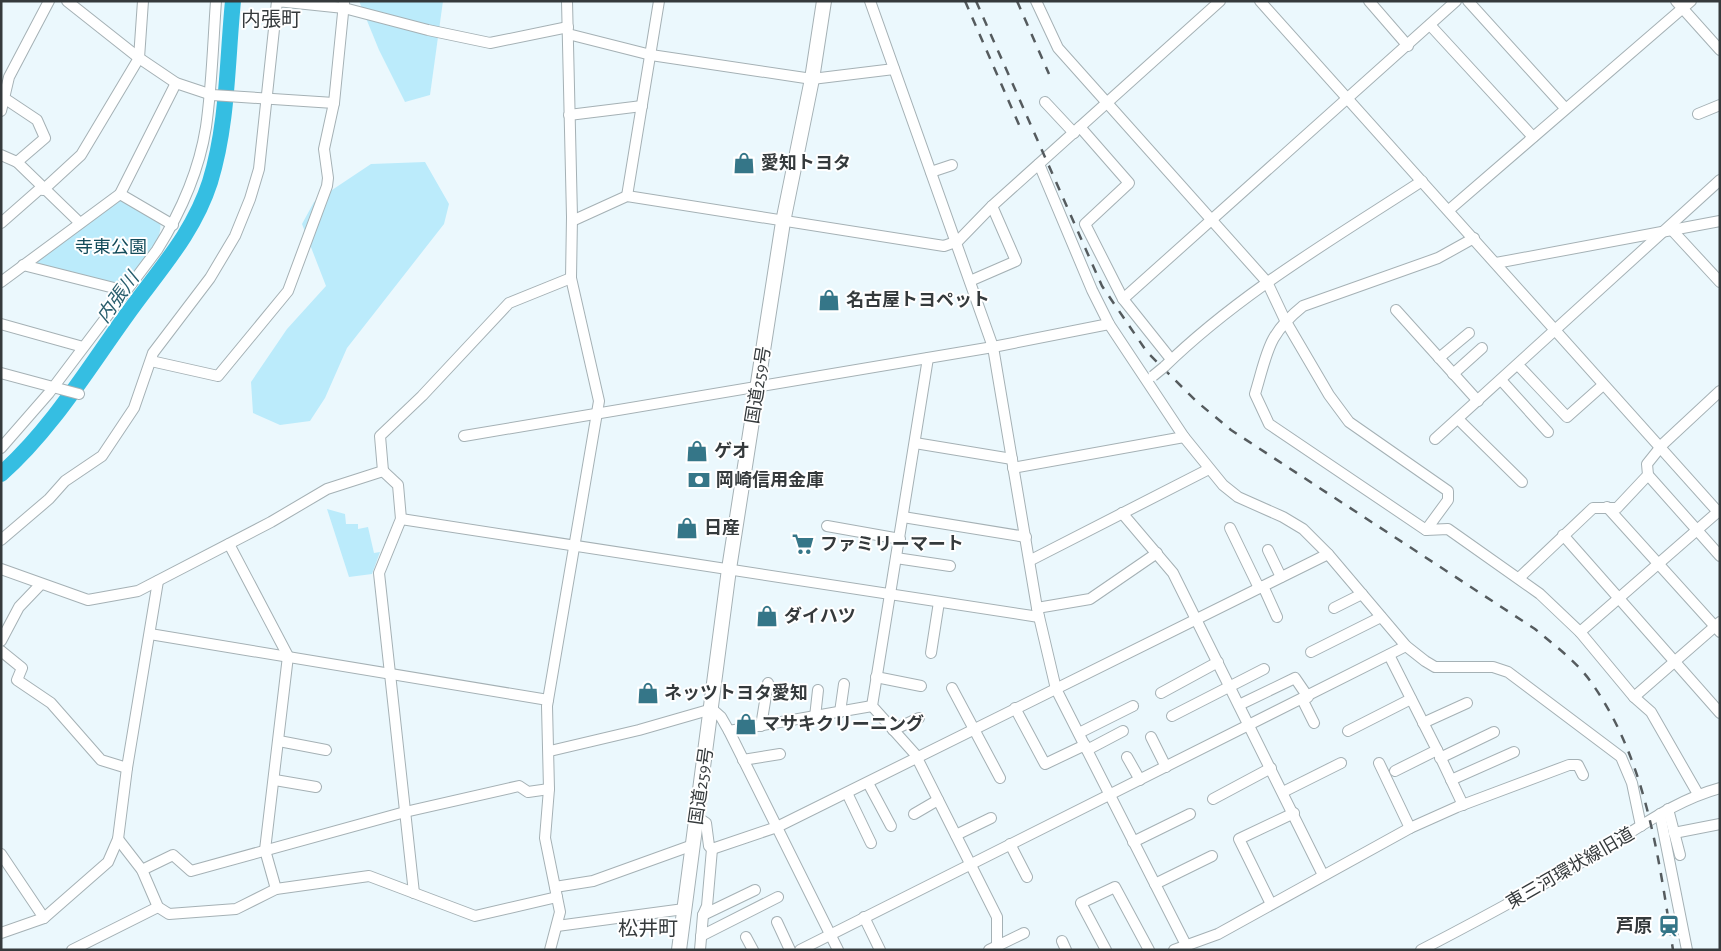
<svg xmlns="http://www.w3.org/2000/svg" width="1721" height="951" font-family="'Alegreya Sans','Noto Sans JP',sans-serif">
  <rect width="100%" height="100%" fill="#ebf8fd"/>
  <g fill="#bbebfb">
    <polygon points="359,1 443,1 430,95 405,102 379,50"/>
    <polygon points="425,162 449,204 444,224 347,348 325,398 310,421 280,425 253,413 251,382 287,329 326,286 302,224 314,202 371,164"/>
    <path d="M 119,199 L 124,200 L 160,221 C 164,244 138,268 124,285 L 36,264 L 36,261 Z"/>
    <polygon points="327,509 345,514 346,524 358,524 358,529 368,527 374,553 380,552 372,574 349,577"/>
  </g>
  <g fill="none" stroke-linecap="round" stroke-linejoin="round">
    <path stroke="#35bee2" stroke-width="16" d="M 1,474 C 51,430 87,370 126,316 C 157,272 193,235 210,182 C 228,124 227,61 233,1"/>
    <g stroke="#a5b1b5" stroke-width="12">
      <g id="minor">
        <polyline points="67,1 139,58 176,83 212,95 334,103"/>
        <polyline points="870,1 993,347 1037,608 1056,689 1186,945"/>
        <polyline points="1036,1 1058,48 1267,282 1285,320 1329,395 1349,422 1448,491 1448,500 1426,530 1448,529 1540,594 1580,632 1634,697 1651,712 1698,794"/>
        <polyline points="1260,1 1718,512"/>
        <polyline points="1369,1 1408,46"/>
        <polyline points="1468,1 1565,108"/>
        <polyline points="1676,1 1720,50"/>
        <polyline points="1430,25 1533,137"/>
        <polyline points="568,34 651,55 812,79 894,69"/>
        <polyline points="4,98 37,120 45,138 17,162"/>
        <polyline points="1045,102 1074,133"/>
        <polyline points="1,111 9,77 49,1"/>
        <polyline points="1698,114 1720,105"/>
        <polyline points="569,115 642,106"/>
        <polyline points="1080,127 1129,183 1085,224 1123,299 1170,358"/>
        <polyline points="1,155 17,162 80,223"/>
        <polyline points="931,172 952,165"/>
        <polyline points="43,190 81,155 139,58 143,1"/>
        <polyline points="120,194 173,225"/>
        <polyline points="627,196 659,1"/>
        <polyline points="1449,210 1691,1"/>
        <polyline points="572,221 627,196 944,246 958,241 992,206 1220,1"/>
        <polyline points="1,223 42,187"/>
        <polyline points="1671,229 1720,282"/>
        <polyline points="1496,263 1720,221"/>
        <polyline points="23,265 126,291"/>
        <polyline points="970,281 1016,261 992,206"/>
        <polyline points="1,282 120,194 176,83"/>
        <polyline points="1123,299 1456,1"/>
        <polyline points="1396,310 1478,401"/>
        <polyline points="1,324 83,347"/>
        <polyline points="928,358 872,706 915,754 997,917 997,950"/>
        <polyline points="1439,358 1469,333"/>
        <polyline points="151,361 218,376 288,291 327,186 328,178 324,149 334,103 344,3"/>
        <polyline points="1518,365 1567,417 1603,385"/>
        <path d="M 1164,367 C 1240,293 1333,239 1422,181"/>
        <polyline points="1,373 79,394"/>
        <polyline points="1453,374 1482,348"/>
        <polyline points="1501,380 1548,432"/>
        <polyline points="1458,419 1522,482"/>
        <polyline points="464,436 993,347 1109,324"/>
        <polyline points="1184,437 1223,485 1238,497 1283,517 1303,529 1328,554 1406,646 1425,661 1435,667 1493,667 1508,672 1621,757 1632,783 1641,826"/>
        <polyline points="1435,439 1720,180"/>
        <polyline points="915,443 1012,459"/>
        <path d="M 1,448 L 49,393 L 157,250 C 181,212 199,171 206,127 C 212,85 213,43 216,1"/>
        <polyline points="1013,468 1184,437 1109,324 1092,290 1039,164"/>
        <polyline points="383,471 398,485 401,519 379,573 414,893"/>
        <polyline points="1648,475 1720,556"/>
        <polyline points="1607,507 1720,632"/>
        <polyline points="1122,513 1173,573 1323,875"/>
        <polyline points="903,517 1026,537"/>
        <polyline points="401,519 1039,617"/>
        <polyline points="827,526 900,539"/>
        <polyline points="1230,528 1259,588"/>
        <path d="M 1426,530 L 1269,424 L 1255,394 C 1268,351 1267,335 1303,306 L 1438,258 L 1474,238"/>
        <polyline points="1563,535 1720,713"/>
        <polyline points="1,540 49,499 65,481 102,456 134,408 153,353 210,278 235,236 250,199 259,169 277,1 344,8 428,30 490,43 568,27"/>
        <polyline points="229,544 288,656 265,850 276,889"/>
        <polyline points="1268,550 1281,577"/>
        <polyline points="896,558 950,566"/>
        <polyline points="1031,560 1209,469"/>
        <polyline points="1,569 88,600 138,591 271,522 327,489 383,471 380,436 422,396 509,303 571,278"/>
        <polyline points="1519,578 1593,508 1617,508 1648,475 1647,464 1663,444 1720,391"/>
        <polyline points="1263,586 1277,617"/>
        <polyline points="1037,608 1090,599 1157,553"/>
        <polyline points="1334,608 1362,594"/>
        <polyline points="1580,632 1720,510"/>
        <polyline points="150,634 548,700"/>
        <polyline points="1,641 19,607 41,584"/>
        <polyline points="1,651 22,668 17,680 51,703 101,760 127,768"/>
        <polyline points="1311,652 1381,617"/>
        <polyline points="931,653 939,602"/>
        <polyline points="1389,655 1437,750 1395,771"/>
        <polyline points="876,677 921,686"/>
        <polyline points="952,688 1000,778"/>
        <polyline points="1161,693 1218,662"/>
        <polyline points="1634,697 1720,622"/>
        <polyline points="1302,699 1314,723"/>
        <polyline points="1239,705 1295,678 1308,697"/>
        <polyline points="1015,708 1045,764 1085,745"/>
        <polyline points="840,712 844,684"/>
        <polyline points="1172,716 1264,669"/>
        <polyline points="815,717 818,690"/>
        <polyline points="1423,723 1467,703"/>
        <polyline points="761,726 768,683"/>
        <polyline points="893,730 919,718"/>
        <polyline points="729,731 872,706"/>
        <polyline points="1348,731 1411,699"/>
        <polyline points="1079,733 1133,706"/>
        <polyline points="1151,737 1166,767"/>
        <polyline points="279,741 326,750"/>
        <polyline points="1087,750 1123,731"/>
        <polyline points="1437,750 1463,805"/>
        <polyline points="550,751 639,730 712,709 721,717 729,731 838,950"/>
        <polyline points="1127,757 1140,780"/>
        <polyline points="1440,758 1494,732"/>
        <polyline points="743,760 780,754"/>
        <polyline points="1379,763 1410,828"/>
        <polyline points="275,780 316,787"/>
        <polyline points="1451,780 1514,752"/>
        <polyline points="868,783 891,826"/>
        <polyline points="1283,792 1341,763"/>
        <polyline points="847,793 871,843"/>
        <polyline points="1213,799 1271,768"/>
        <polyline points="1668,809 1680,855"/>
        <polyline points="914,814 938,800"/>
        <polyline points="1660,814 1687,950"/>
        <polyline points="697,817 706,823 709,846 712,849 777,827 1328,554"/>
        <polyline points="1674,833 1720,824"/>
        <polyline points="956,835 991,818"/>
        <polyline points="118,839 142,870 158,907 169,914 236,909 276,889 369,876 475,916 557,897"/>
        <polyline points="1133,842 1190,814"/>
        <polyline points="1010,844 1027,877"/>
        <polyline points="1,854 44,918"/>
        <polyline points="142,870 173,855 191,871 405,812 519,786 528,792 549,789"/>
        <polyline points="1155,884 1212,856"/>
        <polyline points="555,887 593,881 693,845"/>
        <polyline points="1271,904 1239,839 1294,813"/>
        <polyline points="703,915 755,890"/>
        <polyline points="864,917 880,950"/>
        <polyline points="777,922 790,950"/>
        <polyline points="557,926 684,909"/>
        <polyline points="1,933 44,918 108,862 118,839 127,768 158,581"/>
        <polyline points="701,936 778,897"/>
        <polyline points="746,937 753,950"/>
        <polyline points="1062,941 1066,950"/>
        <polyline points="72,950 158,907"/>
        <polyline points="550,950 560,912 545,838 549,789 547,706 599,401 571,278 572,217 567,1"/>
        <polyline points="700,950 703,915 707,906 712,849"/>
        <polyline points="800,950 1406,646"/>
        <polyline points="989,950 1024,933"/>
        <polyline points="1106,950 1081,903 1115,887 1149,950"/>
        <polyline points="1174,950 1218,934 1410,828 1457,807 1569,765 1578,765 1583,775"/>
        <path d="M 1421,950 C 1479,920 1536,889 1592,856 C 1634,832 1672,801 1720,788"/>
      </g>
    </g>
    <g stroke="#a5b1b5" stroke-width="16">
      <polyline id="highway" points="679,950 729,569 783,222 812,79 824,1"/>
    </g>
    <use href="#minor" stroke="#fff" stroke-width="10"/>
    <use href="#highway" stroke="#fff" stroke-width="14"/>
    <g stroke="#555b5e" stroke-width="2.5" stroke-dasharray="9 9" stroke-linecap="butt">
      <polyline points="965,1 1020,127"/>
      <path d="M 976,1 L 1102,286 L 1147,352 L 1196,401 L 1231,430 L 1535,629 C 1554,645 1576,661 1591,682 C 1646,759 1659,858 1673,950"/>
      <polyline points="1017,1 1049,74"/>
    </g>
    <g stroke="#a5b1b5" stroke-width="12" stroke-linecap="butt">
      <polyline id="minor-bridge" points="1153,376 1164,367"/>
    </g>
    <use href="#minor-bridge" stroke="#fff" stroke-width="10"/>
  </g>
  <defs>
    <g id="shop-bare" transform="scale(1.725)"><path d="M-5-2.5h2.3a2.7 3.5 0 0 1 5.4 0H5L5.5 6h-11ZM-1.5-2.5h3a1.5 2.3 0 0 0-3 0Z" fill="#357688" stroke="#fff" stroke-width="2.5" paint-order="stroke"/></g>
    <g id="bank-bare" transform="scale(1.725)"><path d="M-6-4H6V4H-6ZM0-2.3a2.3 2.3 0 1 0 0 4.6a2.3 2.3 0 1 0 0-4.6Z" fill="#357688" stroke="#fff" stroke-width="2.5" paint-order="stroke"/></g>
    <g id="supermarket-bare" transform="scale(1.725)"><path d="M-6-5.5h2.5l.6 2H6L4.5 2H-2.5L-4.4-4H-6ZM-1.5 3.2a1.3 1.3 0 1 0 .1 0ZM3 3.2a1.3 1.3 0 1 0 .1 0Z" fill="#357688" stroke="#fff" stroke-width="2.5" paint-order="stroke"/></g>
    <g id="station-bare" transform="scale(1.725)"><path d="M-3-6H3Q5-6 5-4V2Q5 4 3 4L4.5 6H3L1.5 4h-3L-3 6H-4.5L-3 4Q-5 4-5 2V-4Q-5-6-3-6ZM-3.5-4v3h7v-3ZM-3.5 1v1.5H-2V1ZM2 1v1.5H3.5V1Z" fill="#357688" stroke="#fff" stroke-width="2.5" paint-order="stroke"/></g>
  </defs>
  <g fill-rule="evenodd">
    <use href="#shop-bare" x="744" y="163"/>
    <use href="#shop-bare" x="829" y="300"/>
    <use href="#shop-bare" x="697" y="451"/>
    <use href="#bank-bare" x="699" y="480"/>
    <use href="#shop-bare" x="687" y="528"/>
    <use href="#supermarket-bare" x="803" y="544"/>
    <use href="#shop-bare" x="767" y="616"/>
    <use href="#shop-bare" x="648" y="693"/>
    <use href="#shop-bare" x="746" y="724"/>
    <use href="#station-bare" x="1669" y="926"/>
  </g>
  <g text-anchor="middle" stroke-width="4" stroke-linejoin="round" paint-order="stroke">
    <g font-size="18" font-weight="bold" fill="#353a3c" stroke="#fff" text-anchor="start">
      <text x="761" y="169">愛知トヨタ</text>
      <text x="846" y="306">名古屋トヨペット</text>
      <text x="714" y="457">ゲオ</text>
      <text x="716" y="486">岡崎信用金庫</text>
      <text x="704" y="534">日産</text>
      <text x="820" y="550">ファミリーマート</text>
      <text x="784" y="622">ダイハツ</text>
      <text x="664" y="699">ネッツトヨタ愛知</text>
      <text x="762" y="730">マサキクリーニング</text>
      <text x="1652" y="932" text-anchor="end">芦原</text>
    </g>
    <g font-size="18" fill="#134b5a" stroke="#fff">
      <text x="111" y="253">寺東公園</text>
    </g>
    <g font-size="18" fill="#353a3c" stroke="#fff">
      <text transform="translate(758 385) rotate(-81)" y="6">国道259号</text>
      <text transform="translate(701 786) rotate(-82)" y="6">国道259号</text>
      <text transform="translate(1570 868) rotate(-30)" y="6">東三河環状線旧道</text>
    </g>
    <g font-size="19" font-style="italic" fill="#295e6d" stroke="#fff">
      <text transform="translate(117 297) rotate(-54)" y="7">内張川</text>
    </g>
    <g font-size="20" fill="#353a3c" stroke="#fff">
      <text x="271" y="26">内張町</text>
      <text x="648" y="935">松井町</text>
    </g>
  </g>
  <rect width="1721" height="951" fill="none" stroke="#353a3c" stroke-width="5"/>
</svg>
